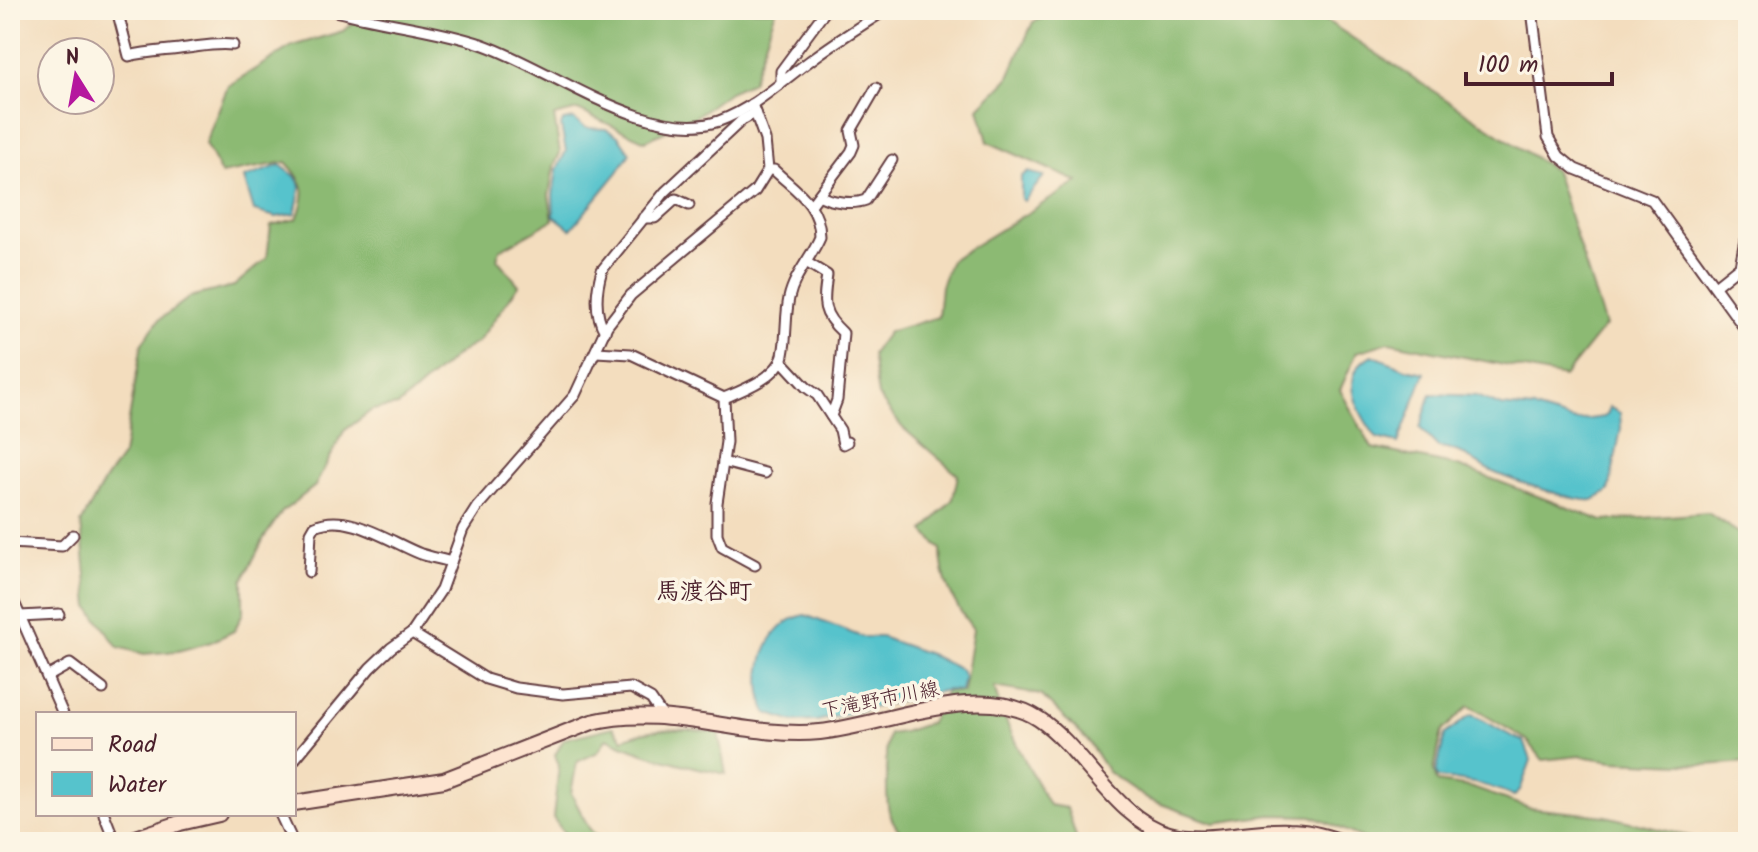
<svg xmlns="http://www.w3.org/2000/svg" width="1758" height="852" font-family="Kalam,'Klee One',sans-serif">
  <rect width="100%" height="100%" fill="#fcf5e5"/>
  <filter id="ink" filterUnits="userSpaceOnUse"><feTurbulence type="fractalNoise" baseFrequency=".0125" numOctaves="2"/><feDisplacementMap in="SourceGraphic" scale="16" xChannelSelector="R" yChannelSelector="G"/><feConvolveMatrix kernelMatrix="1 2 1 2 8 2 1 2 1" color-interpolation-filters="sRGB"/></filter>
  <filter id="wash" filterUnits="userSpaceOnUse"><feTurbulence type="fractalNoise" baseFrequency=".006" numOctaves="4" result="noise"/><feDisplacementMap in="SourceGraphic" scale="32" xChannelSelector="R" yChannelSelector="G"/><feGaussianBlur stdDeviation="1.8" result="paint"/><feColorMatrix in="noise" values="0 0 0 0 0 0 0 0 0 0 0 0 0 0 0 0 0 1.4 0 .05"/><feComposite in="paint" operator="in"/></filter>
  <g filter="url(#wash)">
    <rect width="100%" height="100%" fill="#f3ddbe"/>
    <g fill="#8cba73" stroke="#6b6c4f" stroke-width="2">
      <path d="M 368,10 L 776,10 L 752,82 L 729,92 L 691,120 L 645,141 L 578,110 L 554,116 L 560,153 L 554,166 L 549,195 L 553,220 L 500,250 L 497,259 L 519,285 L 478,342 L 458,354 L 398,406 L 372,410 L 344,431 L 315,486 L 282,512 L 264,538 L 243,580 L 243,613 L 234,631 L 211,642 L 178,651 L 144,654 L 118,647 L 89,607 L 81,523 L 105,480 L 123,455 L 142,343 L 159,320 L 190,297 L 234,286 L 267,258 L 271,225 L 297,219 C 308,191 306,184 286,162 L 221,174 L 205,144 L 228,86 L 292,46 L 343,31 Z"/>
      <path d="M 1060,10 L 1310,10 L 1555,171 L 1605,326 L 1564,377 L 1389,342 L 1357,352 L 1340,390 L 1372,448 L 1458,466 L 1603,521 L 1708,513 L 1748,539 L 1748,762 L 1705,765 L 1613,761 L 1580,756 L 1543,760 L 1527,740 L 1469,706 L 1442,731 L 1434,770 L 1437,782 L 1470,787 L 1529,808 L 1606,816 L 1692,837 L 1696,842 L 1372,842 L 1312,816 L 1272,815 L 1214,823 L 1147,799 L 1108,772 L 1088,741 L 1041,695 L 994,687 C 1004,725 1030,770 1049,805 L 1067,808 L 1076,837 L 1072,842 L 909,842 C 884,816 887,806 887,772 C 886,759 885,747 889,734 L 903,732 L 930,723 L 946,691 L 963,692 L 973,629 C 954,604 941,581 941,549 L 924,531 L 953,499 L 958,475 L 902,427 L 878,396 L 872,354 L 888,332 L 938,317 L 941,286 L 951,260 L 1078,182 L 988,142 L 979,108 L 1008,79 L 1033,22 Z"/>
      <path d="M 613,727 L 623,739 C 657,725 682,730 718,732 L 726,774 C 685,765 645,757 607,738 L 598,752 L 577,762 L 571,793 L 589,828 L 601,842 L 571,842 L 553,818 L 559,765 L 555,755 L 564,739 Z"/>
    </g>
    <g fill="#56c3cc" stroke="#50717c" stroke-width="2">
      <polygon points="573,119 586,128 606,129 618,136 630,153 618,172 571,229 554,216 553,195 557,169 566,151 561,126 563,121"/>
      <polygon points="280,165 295,176 301,186 295,214 276,217 254,211 244,178"/>
      <polygon points="1027,172 1044,176 1024,201 1021,199 1021,177"/>
      <path d="M 1372,355 L 1406,369 L 1425,373 L 1398,443 L 1377,438 C 1359,414 1336,374 1372,355 Z"/>
      <path d="M 1431,394 L 1477,396 L 1501,406 L 1534,409 L 1575,421 L 1604,417 L 1608,414 L 1609,407 L 1620,413 L 1621,428 L 1609,491 C 1604,494 1597,499 1592,500 C 1580,503 1502,477 1489,470 C 1471,460 1459,448 1438,447 L 1420,428 Z"/>
      <path d="M 805,615 L 862,637 L 881,637 L 929,654 L 961,670 L 964,678 L 961,691 L 946,690 L 817,721 L 793,722 L 767,713 C 751,679 763,623 805,615 Z"/>
      <path d="M 1471,715 C 1488,720 1505,736 1524,741 L 1531,760 L 1520,790 L 1514,796 C 1488,784 1466,781 1438,778 L 1436,773 L 1445,734 Z"/>
    </g>
  </g>
  <g filter="url(#ink)">
    <g fill="none" stroke-linecap="round" stroke-linejoin="round">
      <g stroke="#633c41" stroke-width="13">
        <g id="street">
          <path d="M 117,10 L 129,56 C 149,51 168,51 187,48 C 204,46 216,43 233,45"/>
          <path d="M 332,10 C 381,24 433,28 481,44 C 547,66 649,145 719,121 C 755,108 784,79 815,57 C 838,40 862,25 886,10"/>
          <polyline points="1532,10 1548,137 1559,156 1575,169 1652,200 1748,333"/>
          <polyline points="781,82 781,71 826,10"/>
          <path d="M 819,195 C 830,202 853,205 866,200 L 892,160"/>
          <polyline points="811,205 851,152 854,145 851,131 876,88"/>
          <polyline points="643,218 655,218 676,199 689,205"/>
          <path d="M 806,262 L 827,275 C 823,303 821,313 843,333 L 837,400 L 831,416"/>
          <polyline points="1715,286 1740,266 1745,240 1748,237"/>
          <path d="M 605,332 C 594,313 596,290 602,270 L 665,192 L 742,120 L 755,113"/>
          <path d="M 596,352 L 631,354 L 724,398 C 743,390 778,377 783,355 C 787,336 785,317 789,298 C 794,275 811,258 820,237 C 820,204 796,191 774,170 L 768,170"/>
          <polyline points="781,360 806,387 817,395 840,430 843,444 847,442"/>
          <polyline points="724,398 726,442 717,503 717,534 722,547 755,565"/>
          <polyline points="723,462 765,473"/>
          <polyline points="10,543 62,546 73,535"/>
          <path d="M 309,572 L 311,533 L 315,526 C 348,511 390,542 421,554 C 430,557 441,559 451,562"/>
          <polyline points="10,593 63,714"/>
          <polyline points="20,616 59,614"/>
          <polyline points="412,633 486,679 516,688 563,694 631,688 651,699 664,718"/>
          <polyline points="47,677 70,664 103,689"/>
          <polyline points="294,760 370,668 391,648 412,633 441,590 463,529 477,507 575,395 607,326 631,295 755,191 768,170 765,140 752,104"/>
          <polyline points="104,814 115,842"/>
          <polyline points="280,814 293,842"/>
        </g>
      </g>
      <g stroke="#633c41" stroke-width="18">
        <g id="secondary">
          <path d="M 294,803 L 444,780 L 592,722 C 667,703 744,739 820,732 C 884,726 980,680 1039,719 C 1083,748 1116,820 1169,834 C 1209,844 1249,829 1289,831 C 1308,831 1325,836 1342,842"/>
          <polyline points="124,842 180,823 219,814"/>
        </g>
      </g>
      <use href="#street" stroke="#fff" stroke-width="9"/>
      <use href="#secondary" stroke="#fde4d0" stroke-width="14"/>
    </g>
  </g>
  <g text-anchor="middle" stroke-width="7" stroke-linejoin="round" paint-order="stroke">
    <g font-size="20" fill="#4a1f2b" stroke="#fcf5e5">
      <text transform="translate(880 699) rotate(-11)" y="7">下滝野市川線</text>
    </g>
    <g font-size="24" font-weight="bold" fill="#4a1f2b" stroke="#fcf5e5">
      <text x="704" y="599">馬渡谷町</text>
    </g>
  </g>
  <rect width="1758" height="852" fill="none" stroke="#fcf5e5" stroke-width="40"/>
  <rect x="36" y="712" width="260" height="104" fill="#fcf5e5" stroke="#b59f9b" stroke-width="2"/>
  <rect x="52" y="738" width="40" height="12" fill="#fde4d0" stroke="#b59f9b" stroke-width="2"/>
  <text x="108" y="752" font-size="24" fill="#4a1f2b">Road</text>
  <rect x="52" y="772" width="40" height="24" fill="#56c3cc" stroke="#b59f9b" stroke-width="2"/>
  <text x="108" y="792" font-size="24" fill="#4a1f2b">Water</text>
  <g transform="translate(76 76) rotate(349)"><circle r="38" fill="#fcf5e5" stroke="#b59f9b" stroke-width="2"/>
  <path d="M0-6L14 30L0 20L-14 30Z" fill="#b5179e"/>
  <text y="-12" font-size="22" font-weight="bold" text-anchor="middle" fill="#4a1f2b">N</text>
  </g>
  <path d="M1466 72v12h146v-12" fill="none" stroke="#4a1f2b" stroke-width="4"/>
  <text x="1478" y="72" font-size="24" fill="#4a1f2b" stroke="#fcf5e5" stroke-width="6" paint-order="stroke">100 m</text>
</svg>
